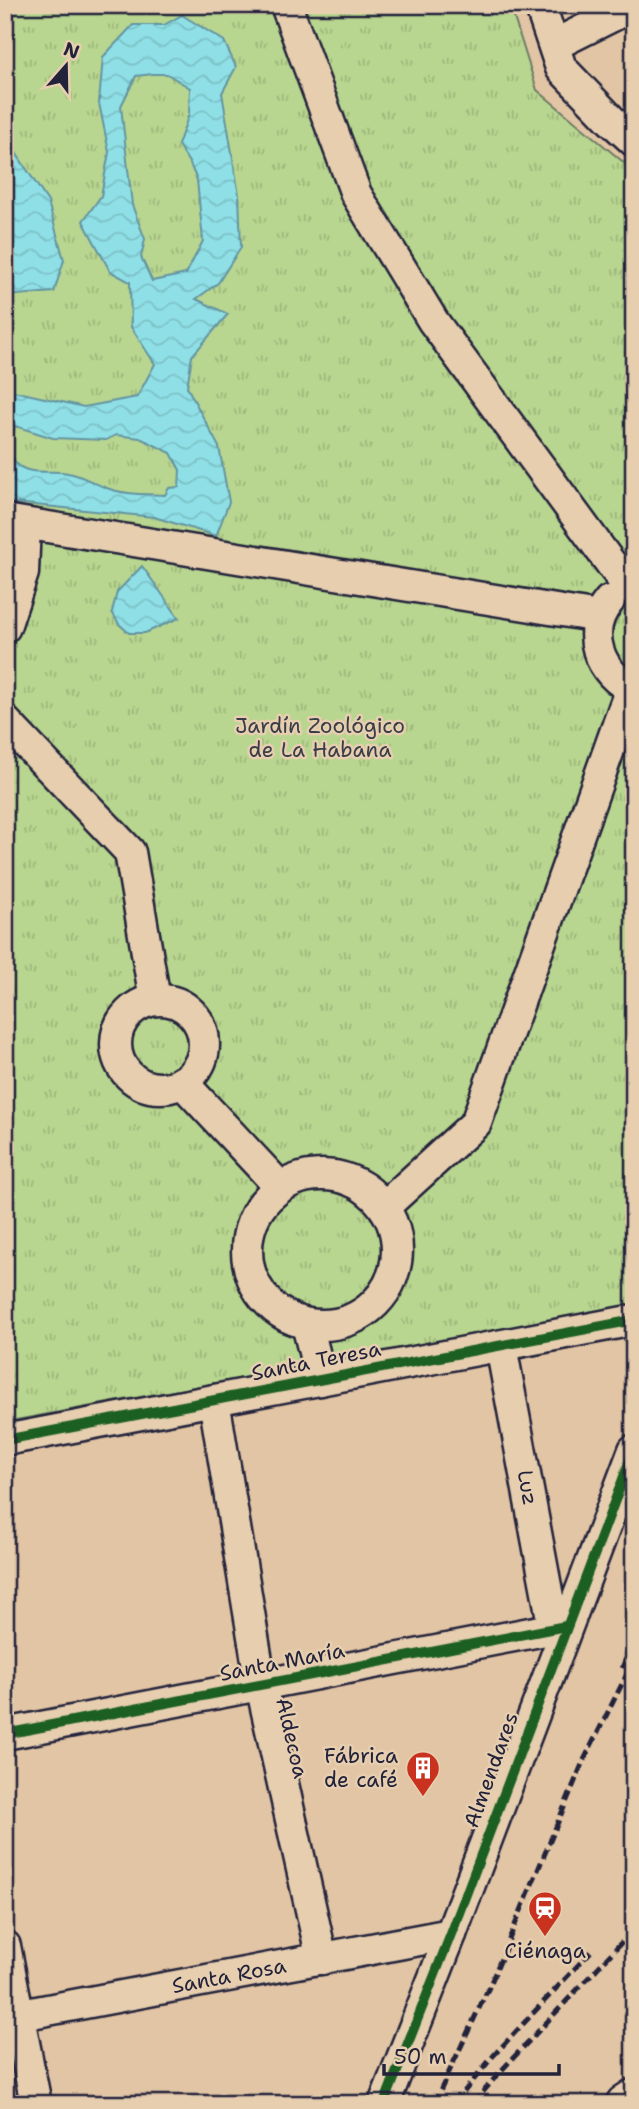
<svg xmlns="http://www.w3.org/2000/svg" width="639" height="2109" font-family="'Shantell Sans',sans-serif">
  <defs>
    <pattern id="park-tufts" width="24" height="20" patternUnits="userSpaceOnUse" patternTransform="scale(1.75)"><rect width="24" height="20" fill="#b8d68f"/><path d="M3 7l-1-3M5 7V3M7 7l1-3M15 17l-1-3M17 17v-4M19 17l1-3" fill="none" stroke="#9eb77c"/></pattern>
    <pattern id="water-waves" width="16" height="10" patternUnits="userSpaceOnUse" patternTransform="scale(1.75)"><rect width="16" height="10" fill="#8fe0e6"/><path d="M0 5q4-4 8 0t8 0" fill="none" stroke="#7bc0c6"/></pattern>
  </defs>
  <rect width="100%" height="100%" fill="#e2c5a4"/>
  <filter id="ink" filterUnits="userSpaceOnUse"><feTurbulence type="fractalNoise" baseFrequency=".0143" numOctaves="2"/><feDisplacementMap in="SourceGraphic" scale="14" xChannelSelector="R" yChannelSelector="G"/><feConvolveMatrix kernelMatrix="1 2 1 2 8 2 1 2 1" color-interpolation-filters="sRGB"/></filter>
  <g filter="url(#ink)">
    <polygon fill="url(#park-tufts)" stroke="#6d7c65" stroke-width="2" points="5,5 510,5 537,90 634,171 634,1306 5,1422"/>
    <g fill="url(#water-waves)" stroke="#6394a2" stroke-width="2" fill-rule="evenodd">
      <path d="M 182,15 L 224,41 L 236,67 L 222,93 L 239,195 L 241,247 L 218,283 L 196,299 L 228,314 L 192,356 L 187,387 L 219,447 L 229,502 L 216,536 L 154,517 L 5,502 L 5,389 L 84,407 L 137,397 L 155,364 L 131,327 L 130,282 L 110,271 L 83,221 L 101,196 L 109,152 L 99,103 L 103,57 L 133,25 L 164,25 ZM 153,74 L 167,74 L 190,88 L 189,114 L 178,145 L 190,164 L 197,180 L 203,241 L 186,274 L 152,281 L 141,257 L 145,239 L 132,205 L 121,106 L 136,76 ZM 15,426 L 53,438 L 106,440 L 116,435 L 140,438 L 171,453 L 180,470 L 179,487 L 169,488 L 165,495 C 143,494 124,495 104,487 C 93,483 81,475 68,473 C 52,469 29,477 16,463 C 13,460 11,452 9,448 Z"/>
      <polygon points="5,92 8,95 13,128 5,133"/>
      <polygon points="5,136 48,202 64,260 54,292 5,296"/>
      <polygon points="142,566 179,618 145,633 129,633 119,624 112,612 117,592"/>
    </g>
    <g fill="none" stroke-linecap="round" stroke-linejoin="round">
      <g stroke="#22223b" stroke-width="35">
        <g id="minor">
          <polyline points="286,5 356,194 433,321 628,587"/>
          <polyline points="540,5 561,68 612,121 634,141"/>
          <polyline points="554,45 634,5"/>
          <polyline points="5,520 599,617"/>
          <path d="M 609,601 C 583,631 599,675 634,689"/>
          <polyline points="5,627 23,573 25,524"/>
          <polyline points="5,721 130,852 155,1000"/>
          <circle cx="160" cy="1044" r="44"/>
          <polyline points="182,1082 280,1187"/>
          <circle cx="322" cy="1250" r="75"/>
          <polyline points="384,1207 476,1123 631,688"/>
          <polyline points="307,1324 321,1380"/>
          <path id="s1" d="M 501,1346 L 554,1629"/>
          <polyline points="214,1400 261,1685 322,1959"/>
          <polyline points="5,1440 634,1320"/>
          <polyline points="5,1734 566,1626"/>
          <polyline points="5,1946 36,2104"/>
          <path id="s2" d="M 5,2018 L 451,1934"/>
          <polyline points="384,2104 451,1934 634,1450"/>
        </g>
      </g>
      <g stroke="#22223b" stroke-width="42">
        <polyline id="major" points="625,2104 634,2098"/>
      </g>
      <use href="#minor" stroke="#e6ceaf" stroke-width="30"/>
      <use href="#major" stroke="#e6ceaf" stroke-width="37"/>
      <g stroke="#22223b" stroke-width="5" stroke-dasharray="10 5" stroke-linecap="butt">
        <polyline points="622,1668 634,1639"/>
        <polyline points="434,2104 490,1985 583,1762 634,1660"/>
        <polyline points="454,2104 494,2055 594,1948"/>
        <polyline points="473,2104 499,2073 634,1929"/>
      </g>
      <g stroke="#e6ceaf" stroke-width="15">
        <g id="cycleway">
          <polyline points="5,1440 634,1320"/>
          <polyline points="5,1734 566,1626"/>
          <polyline points="384,2104 451,1934 634,1450"/>
        </g>
      </g>
      <use href="#cycleway" stroke="#1b5e20" stroke-width="10"/>
    </g>
  </g>
  <defs>
    <g id="building-pin" transform="scale(1.75)"><path d="M0 17L-7.5 6A9.5 9.5 0 1 1 7.5 6Z" fill="#c8321e" stroke="#e6ceaf"/><path d="M-4-6H4V6H1V3H-1V6H-4ZM-2.5-4.3h1.7v1.8h-1.7ZM.8-4.3h1.7v1.8H.8ZM-2.5-1h1.7V.8h-1.7ZM.8-1h1.7V.8H.8Z" fill="#fff"/></g>
    <g id="station-pin" transform="scale(1.75)"><path d="M0 17L-7.5 6A9.5 9.5 0 1 1 7.5 6Z" fill="#c8321e" stroke="#e6ceaf"/><path d="M-3-6H3Q5-6 5-4V2Q5 4 3 4L4.5 6H3L1.5 4h-3L-3 6H-4.5L-3 4Q-5 4-5 2V-4Q-5-6-3-6ZM-3.5-4v3h7v-3ZM-3.5 1v1.5H-2V1ZM2 1v1.5H3.5V1Z" fill="#fff"/></g>
  </defs>
  <g fill-rule="evenodd">
    <use href="#building-pin" x="423" y="1768"/>
    <use href="#station-pin" x="545" y="1908"/>
  </g>
  <g text-anchor="middle" stroke-width="5" stroke-linejoin="round" paint-order="stroke">
    <g font-size="21" fill="#383d48" stroke="#e6ceaf">
      <text x="320" y="733">Jardín Zoológico<tspan x="320" dy="24">de La Habana</tspan></text>
    </g>
    <g font-size="21" fill="#22223b" stroke="#e6ceaf">
      <text transform="translate(316 1361) rotate(-11)" y="7">Santa Teresa</text>
      <text dy="7" stroke="none"><textPath href="#s1" startOffset="144">Luz</textPath></text>
      <text transform="translate(282 1662) rotate(-11)" y="7">Santa María</text>
      <text transform="translate(292 1738) rotate(77)" y="7">Aldecoa</text>
      <text transform="translate(491 1770) rotate(-70)" y="7">Almendares</text>
      <text dy="7" stroke="none"><textPath href="#s2" startOffset="228">Santa Rosa</textPath></text>
    </g>
    <g font-size="21" fill="#22223b" stroke="#e6ceaf" text-anchor="end">
      <text x="398" y="1763">Fábrica<tspan x="398" dy="24">de café</tspan></text>
      <text x="545" y="1958" text-anchor="middle">Ciénaga</text>
    </g>
  </g>
  <rect width="639" height="2109" fill="none" stroke="#e6ceaf" stroke-width="28"/>
  <rect x="14" y="14" width="611" height="2081" fill="none" stroke="#22223b" stroke-width="2.5" filter="url(#ink)"/>
  <g transform="translate(66 66) rotate(20)" stroke="#e6ceaf" stroke-width="5" paint-order="stroke">
  <path d="M0-5L12 26L0 18L-12 26Z" fill="#22223b"/>
  <text y="-10" font-size="19" font-weight="bold" text-anchor="middle" fill="#22223b">N</text>
  </g>
  <path d="M384 2064v10h175v-10" fill="none" stroke="#22223b" stroke-width="3.5"/>
  <text x="394" y="2064" font-size="21" fill="#22223b" stroke="#e6ceaf" stroke-width="5" paint-order="stroke">50 m</text>
</svg>
